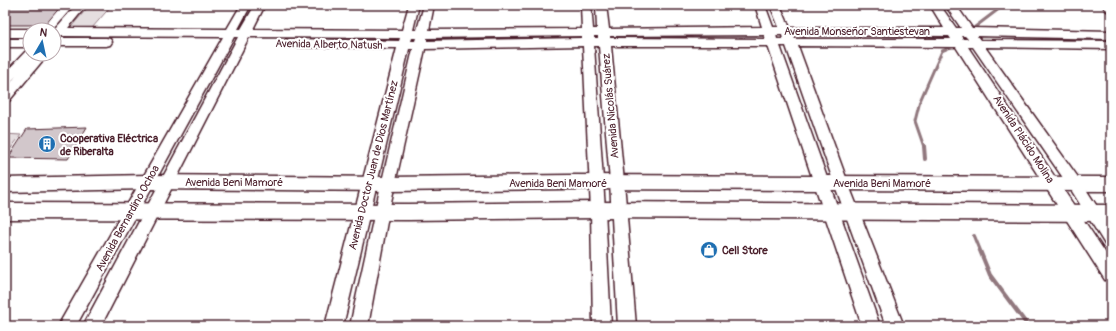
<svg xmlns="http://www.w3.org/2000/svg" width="1116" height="331" font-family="Pangolin,sans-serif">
  <rect width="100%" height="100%" fill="#fff"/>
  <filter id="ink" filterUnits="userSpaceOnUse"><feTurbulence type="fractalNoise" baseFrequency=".025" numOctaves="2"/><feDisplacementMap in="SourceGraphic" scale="8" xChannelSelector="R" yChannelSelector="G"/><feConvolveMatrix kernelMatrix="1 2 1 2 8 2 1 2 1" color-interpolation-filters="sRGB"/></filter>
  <g filter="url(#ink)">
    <g fill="#e5dee0" stroke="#987e86">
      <polygon points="90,5 112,5 92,28 70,28"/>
      <polygon points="5,134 21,135 5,156"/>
    </g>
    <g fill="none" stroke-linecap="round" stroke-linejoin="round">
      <g stroke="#91787e" stroke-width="3">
        <polyline points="975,27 1004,5"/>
        <polyline points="924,147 915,121 920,101 942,51 951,47"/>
      </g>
      <g stroke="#91787e" stroke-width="4">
        <polyline points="924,146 925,159"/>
        <polyline points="974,236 990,275 1028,326"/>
      </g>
    </g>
    <g fill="#d2c7cb" stroke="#4a1f2b">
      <polygon points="5,5 62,5 45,25 5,25"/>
      <polygon points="87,127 68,159 8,158 27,129"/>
    </g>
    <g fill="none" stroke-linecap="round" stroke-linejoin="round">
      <g stroke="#4a1f2b" stroke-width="3">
        <g id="minor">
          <path d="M 76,5 L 87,5 L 68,28 L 227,29 L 241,5 L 251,5 L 238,29 L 241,29 L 255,5 L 265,5 L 253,29 L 402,30 L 409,5 L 419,5 L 413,30 L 417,30 L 424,5 L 434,5 L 429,30 L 582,29 L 581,5 L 591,5 L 593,29 L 597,29 L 596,5 L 606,5 L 609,29 L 762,27 L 755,5 L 765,5 L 773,27 L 779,27 L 770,5 L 780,5 L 790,28 L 944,28 L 930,5 L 940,5 L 956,28 L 961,28 L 945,5 L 956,5 L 972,28 L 1111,31 L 1111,39 L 977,36 L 980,40 L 1111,41 L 1111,49 L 985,47 L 1080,180 L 1111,228 L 1111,248 L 1106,246 L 1070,188 L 973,47 L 968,47 L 1111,261 L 1111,282 L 1105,280 L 956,47 L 798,46 L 848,183 L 904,326 L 886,326 L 834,183 L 786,46 L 780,46 L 880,326 L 862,326 L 768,46 L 611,46 L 624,182 L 636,326 L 618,326 L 610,182 L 599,46 L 594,46 L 605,210 L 611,326 L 593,326 L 591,210 L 583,46 L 425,49 L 389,211 L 368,326 L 350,326 L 375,211 L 413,49 L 409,49 L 343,326 L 325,326 L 397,48 L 290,47 L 286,46 L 284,43 L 286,40 L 290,39 L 399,41 L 400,38 L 249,37 L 101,326 L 83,326 L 238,37 L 234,37 L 76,326 L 58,326 L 223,37 L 62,36 L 60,38 L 106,38 L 110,39 L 112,42 L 110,45 L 106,46 L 54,46 L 54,30 L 50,30 L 56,28 ZM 764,35 L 766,39 L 610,38 L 610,36 ZM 776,35 L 782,35 L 783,39 L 777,39 ZM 793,35 L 949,36 L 951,39 L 795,39 ZM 582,36 L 582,38 L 427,41 L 427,38 ZM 594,36 L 598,36 L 598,38 L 594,38 ZM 961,36 L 965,36 L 968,39 L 963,39 ZM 412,38 L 416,38 L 415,41 L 411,41 Z"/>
          <polygon points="1102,5 1111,5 1111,12 1107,11"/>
          <polygon points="5,29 30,29 32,30 30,30 30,37 5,37"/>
          <rect x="5" y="39" width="25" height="8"/>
          <polygon points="30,50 30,54 48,54 9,101 5,102 5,90 16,76 9,84 5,85 5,73 26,51"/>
        </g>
      </g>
      <g stroke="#4a1f2b" stroke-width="3">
        <g id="tertiary">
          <polygon points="148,175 389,177 570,175 1111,177 1111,191 570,189 389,191 148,189 5,192 5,178"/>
          <polygon points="598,202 1111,205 1111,221 598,218 408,220 5,219 5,203 408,204"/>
        </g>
      </g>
      <use href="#minor" fill="#fff" fill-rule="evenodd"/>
      <use href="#tertiary" fill="#fff" fill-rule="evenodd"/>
    </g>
  </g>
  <defs>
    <g id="building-disc" transform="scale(0.9)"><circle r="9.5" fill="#1f6fb2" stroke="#fff"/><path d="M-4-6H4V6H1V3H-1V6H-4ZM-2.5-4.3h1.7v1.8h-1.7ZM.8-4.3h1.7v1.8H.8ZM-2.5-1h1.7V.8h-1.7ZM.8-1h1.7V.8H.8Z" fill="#fff"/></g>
    <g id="shop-disc" transform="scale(0.9)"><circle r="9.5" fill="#1f6fb2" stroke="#fff"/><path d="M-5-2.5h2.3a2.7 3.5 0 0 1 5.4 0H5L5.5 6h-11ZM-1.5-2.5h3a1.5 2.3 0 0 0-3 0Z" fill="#fff"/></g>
  </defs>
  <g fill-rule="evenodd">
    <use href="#building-disc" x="47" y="144"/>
    <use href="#shop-disc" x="709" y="250"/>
  </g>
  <g text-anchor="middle" stroke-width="4" stroke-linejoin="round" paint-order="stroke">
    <g font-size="11" fill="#4a1f2b" stroke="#fff">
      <text x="857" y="35">Avenida Monseñor Santiestevan</text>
      <text transform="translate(329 44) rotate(1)" y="4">Avenida Alberto Natush</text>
      <text transform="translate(610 106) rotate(-95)" y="4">Avenida Nicolás Suárez</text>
      <text transform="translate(1024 139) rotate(57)" y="4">Avenida Plácido Molina</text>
      <text transform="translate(373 165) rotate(-76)" y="4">Avenida Doctor Juan de Dios Martínez</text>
      <text x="234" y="186">Avenida Beni Mamoré</text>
      <text x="558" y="187">Avenida Beni Mamoré</text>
      <text x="882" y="187">Avenida Beni Mamoré</text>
      <text transform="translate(127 218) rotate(-61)" y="4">Avenida Bernardino Ochoa</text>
    </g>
    <g font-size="11" font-weight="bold" fill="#4a1f2b" stroke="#fff" text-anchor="start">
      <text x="60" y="142">Cooperativa Eléctrica<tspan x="60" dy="13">de Riberalta</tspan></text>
      <text x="722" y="254">Cell Store</text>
    </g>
  </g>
  <rect width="1116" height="331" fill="none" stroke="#fff" stroke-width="20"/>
  <rect x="10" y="10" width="1096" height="311" fill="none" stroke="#4a1f2b" stroke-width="1.5" filter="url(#ink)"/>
  <g transform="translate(42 42) rotate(9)"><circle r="19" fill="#ffffff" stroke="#b7a5aa"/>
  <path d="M0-3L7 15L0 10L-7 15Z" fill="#1f6fb2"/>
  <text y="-6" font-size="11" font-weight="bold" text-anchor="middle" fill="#4a1f2b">N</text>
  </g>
</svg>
